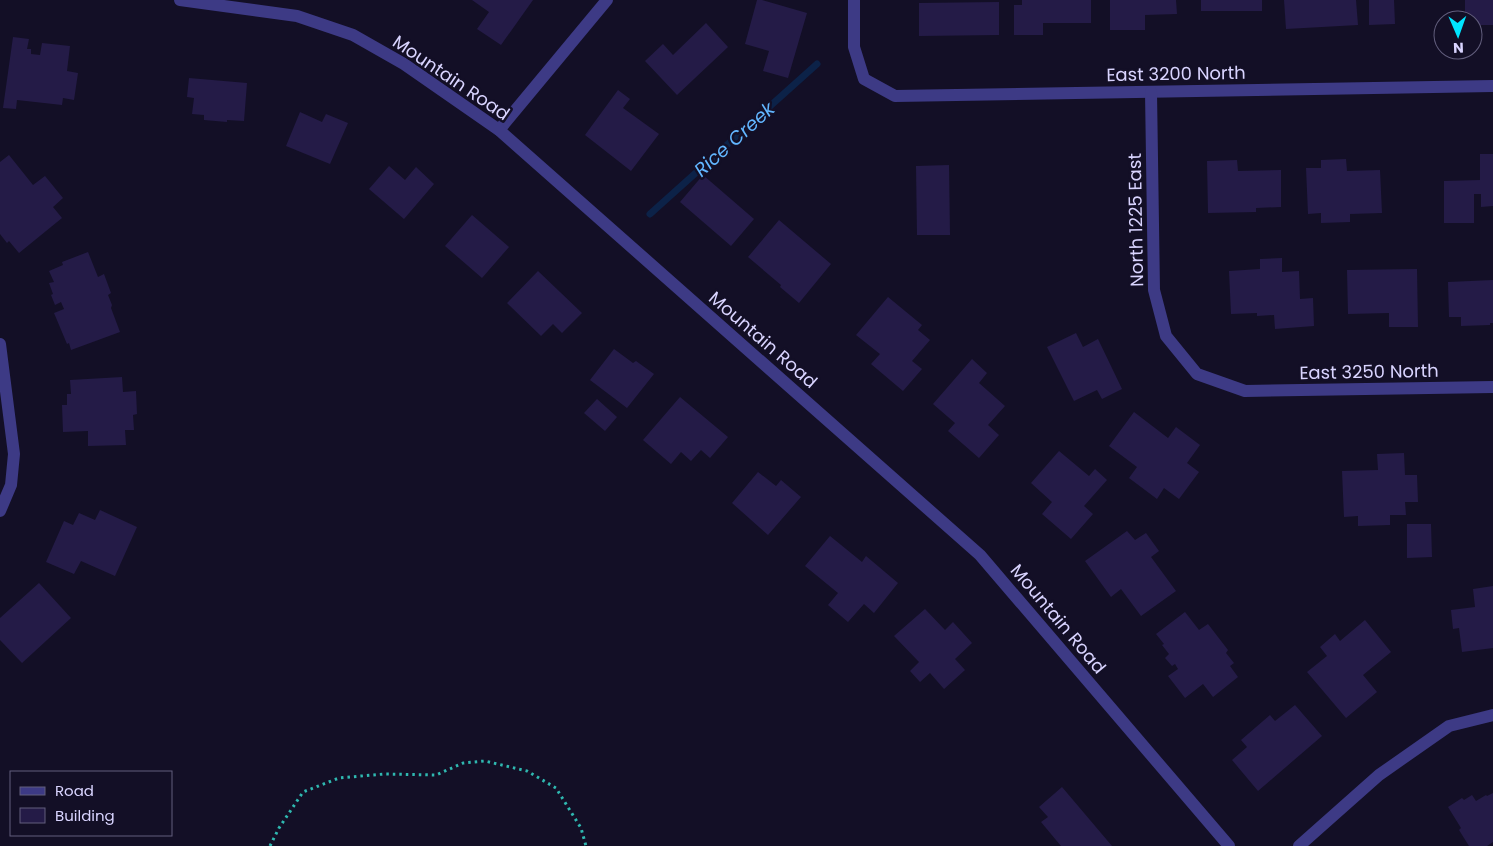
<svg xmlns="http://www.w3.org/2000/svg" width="1493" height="846" font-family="Poppins,sans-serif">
  <rect width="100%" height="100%" fill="#130f26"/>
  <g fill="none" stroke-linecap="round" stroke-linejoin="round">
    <polyline stroke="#0c2248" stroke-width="7" points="650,214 817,64"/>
  </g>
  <g fill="#241b47">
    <polygon points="472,0 533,0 501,45 477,29 489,12"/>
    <polygon points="757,0 762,0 807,13 788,78 763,71 769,51 745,44"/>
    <polygon points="1022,0 1091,0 1091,23 1043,23 1043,35 1014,35 1014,5 1022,5"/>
    <polygon points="1110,0 1176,0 1177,14 1145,15 1145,30 1110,30"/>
    <rect x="1201" y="0" width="61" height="11"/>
    <polygon points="1284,0 1356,0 1358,25 1286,29"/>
    <polygon points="1369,0 1394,0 1395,24 1369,25"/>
    <polygon points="1465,0 1493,0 1493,25 1473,25 1473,20 1465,20"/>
    <polygon points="999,2 999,35 919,36 919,3"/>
    <polygon points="706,23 728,47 677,95 645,61 663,44 673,55"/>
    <polygon points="13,37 29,39 27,49 31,49 31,54 40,55 42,43 70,46 67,71 78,73 74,100 63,98 62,105 17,100 16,109 3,108"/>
    <polygon points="189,78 247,83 244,121 227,120 227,122 204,120 204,115 192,114 194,98 187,97"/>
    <polygon points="618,90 630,99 623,108 659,134 631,171 585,135"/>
    <polygon points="300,112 322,122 326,114 348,123 330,164 286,146"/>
    <polygon points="1480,154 1493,154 1493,206 1481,207 1481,194 1474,194 1474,223 1444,223 1444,181 1480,180"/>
    <polygon points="9,155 33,185 45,176 63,198 53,207 62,218 19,253 9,241 7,243 0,234 0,162"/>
    <polygon points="1346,159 1347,171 1380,170 1382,213 1350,214 1350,222 1321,223 1321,213 1308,214 1306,168 1321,168 1321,160"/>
    <polygon points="1237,160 1238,171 1281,170 1281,207 1256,208 1256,212 1208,213 1207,161"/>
    <polygon points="949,165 950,235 917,235 916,166"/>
    <polygon points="389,166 405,180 416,167 434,184 404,219 369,189"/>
    <polygon points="703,175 754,219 731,246 680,202"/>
    <polygon points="472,215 509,247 482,278 445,246"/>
    <polygon points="779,220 831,264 799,303 780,287 781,285 748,257"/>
    <polygon points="88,252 98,277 104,274 111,293 108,295 112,305 111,308 120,332 71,350 69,343 67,344 54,313 64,309 61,302 55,305 51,295 53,294 49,283 54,282 49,271 63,265 62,262"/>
    <polygon points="1282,258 1282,272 1299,271 1300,299 1313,298 1314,326 1275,329 1274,315 1257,316 1257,313 1231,314 1229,271 1260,269 1260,259"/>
    <polygon points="1417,269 1418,327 1389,327 1389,313 1348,314 1347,270"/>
    <polygon points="538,271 582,313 562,333 553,324 541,336 507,303"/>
    <polygon points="1493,280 1493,323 1490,323 1490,325 1461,326 1461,317 1449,317 1448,282"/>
    <polygon points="888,297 922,325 918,330 930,340 912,361 922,369 903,391 871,364 880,354 856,335"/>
    <polygon points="1076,333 1083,347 1098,339 1122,389 1102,399 1097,390 1074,401 1047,347"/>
    <polygon points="614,349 633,363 636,361 654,374 627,408 590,380"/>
    <polygon points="972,359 987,373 979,383 1005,406 988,425 999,435 979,458 948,431 955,423 933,404"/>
    <polygon points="122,377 123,392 136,391 137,414 133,415 134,430 125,430 126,445 88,446 88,431 63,432 62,405 67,405 67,394 71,394 70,380"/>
    <polygon points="680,397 728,437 710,458 701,450 691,461 681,452 671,464 643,440"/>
    <polygon points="597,399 617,417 605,431 584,413"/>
    <polygon points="1134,412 1168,438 1176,427 1200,445 1187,463 1199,472 1179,499 1164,488 1157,499 1129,478 1137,467 1109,446"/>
    <polygon points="1059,451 1089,476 1095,469 1107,480 1084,506 1093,514 1071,539 1042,514 1052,502 1031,483"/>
    <polygon points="1404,453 1405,475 1417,475 1418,502 1405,502 1406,515 1390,515 1390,525 1358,526 1358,516 1344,517 1342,471 1378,470 1377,454"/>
    <polygon points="758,472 776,486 781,480 801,497 768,535 732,503"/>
    <polygon points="100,510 137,527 115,576 81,561 74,574 46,562 64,521 73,525 79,513 95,520"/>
    <polygon points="1407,524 1431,524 1432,557 1407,558"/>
    <polygon points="1127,531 1135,540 1146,533 1159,551 1151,557 1176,591 1141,616 1121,589 1111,597 1085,561"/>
    <polygon points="830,536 862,562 866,556 898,583 874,613 864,604 848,622 828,605 838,593 805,566"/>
    <polygon points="39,583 71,618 22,663 0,640 0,618"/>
    <polygon points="1493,586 1493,648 1462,652 1459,628 1453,629 1451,610 1475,607 1473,589"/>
    <polygon points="925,609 945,630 953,622 972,643 955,659 965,670 944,689 930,673 920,682 910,671 919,662 894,636"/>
    <polygon points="1185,612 1199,630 1208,624 1228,650 1226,653 1234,663 1230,666 1238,677 1213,697 1203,684 1185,698 1168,676 1178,669 1175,664 1172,666 1165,658 1169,654 1162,645 1164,644 1156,634"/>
    <polygon points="1365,620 1391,652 1363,675 1377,692 1346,718 1307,672 1327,656 1320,647 1335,634 1340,641"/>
    <polygon points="1295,705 1322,736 1258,791 1232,760 1247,747 1241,740 1270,715 1275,721"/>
    <polygon points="1062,787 1112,846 1061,846 1041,822 1048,817 1039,807"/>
    <polygon points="1493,793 1493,842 1487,846 1469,846 1459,830 1461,828 1448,807 1462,798 1464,800 1472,795 1476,801 1486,795 1487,796"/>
  </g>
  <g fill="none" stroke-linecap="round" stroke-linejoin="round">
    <polyline stroke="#2fb8b0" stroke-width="3" stroke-dasharray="2.5 4" stroke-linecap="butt" points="270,846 279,828 303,792 339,778 384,774 436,775 463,763 485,761 527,771 556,788 581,828 586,846"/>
    <g stroke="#3d3a85" stroke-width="12">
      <polyline points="854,0 854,47 864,79 895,96 1493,86"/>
      <polyline points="1151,92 1154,290 1166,336 1197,374 1245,391 1493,387"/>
      <polyline points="499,130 607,0"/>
      <polyline points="0,344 14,454 11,485 0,511"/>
      <polyline points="1299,846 1379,775 1449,726 1493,715"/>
    </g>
    <polyline stroke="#3d3a85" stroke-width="12" points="180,0 297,16 353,35 404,64 499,130 980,555 1229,846"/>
  </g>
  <g text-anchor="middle" stroke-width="5" stroke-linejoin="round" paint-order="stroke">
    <g font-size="18" fill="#d9d4ff" stroke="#130f26">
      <text transform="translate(1176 74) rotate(-1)" y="6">East 3200 North</text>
      <text transform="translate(451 78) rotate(34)" y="6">Mountain Road</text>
      <text transform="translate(1136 220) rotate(-91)" y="6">North 1225 East</text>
      <text transform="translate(763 340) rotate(41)" y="6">Mountain Road</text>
      <text transform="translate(1369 372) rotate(-1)" y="6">East 3250 North</text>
      <text transform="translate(1058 619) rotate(50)" y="6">Mountain Road</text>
    </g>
    <g font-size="19" font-style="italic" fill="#62b6ff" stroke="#130f26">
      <text transform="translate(734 139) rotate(-42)" y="7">Rice Creek</text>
    </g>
  </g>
  <rect x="10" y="771" width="162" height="65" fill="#130f26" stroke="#625e7d"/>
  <rect x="20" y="787" width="25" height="8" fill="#3d3a85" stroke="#625e7d"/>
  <text x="55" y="796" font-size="15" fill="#d9d4ff">Road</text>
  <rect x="20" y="808" width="25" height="15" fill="#241b47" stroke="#625e7d"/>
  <text x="55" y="821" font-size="15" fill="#d9d4ff">Building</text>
  <g transform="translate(1458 35) rotate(178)"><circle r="24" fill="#130f26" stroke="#625e7d"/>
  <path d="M0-4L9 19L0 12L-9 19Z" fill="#00e5ff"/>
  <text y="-8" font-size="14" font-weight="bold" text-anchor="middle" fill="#d9d4ff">N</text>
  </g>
</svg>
